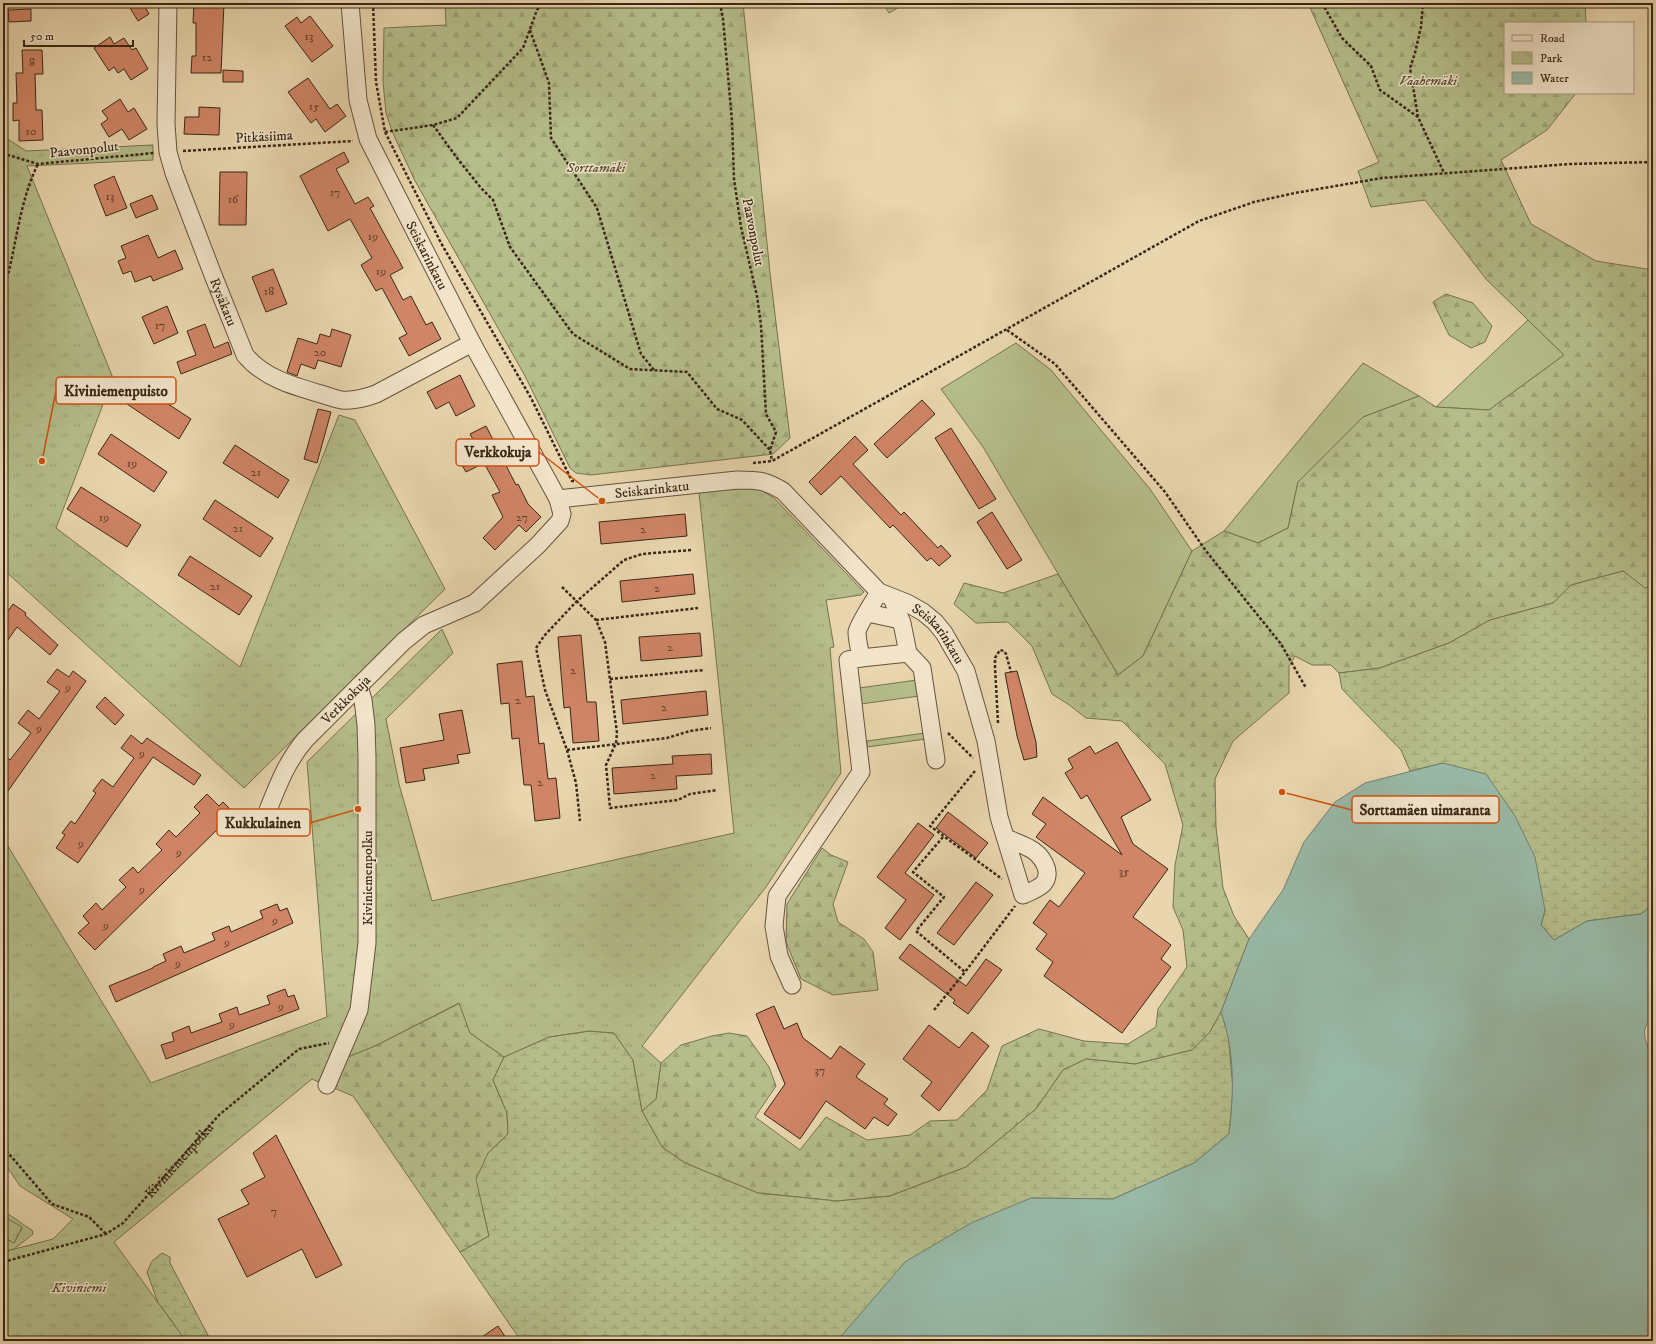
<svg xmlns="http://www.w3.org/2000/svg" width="1656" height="1344" font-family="'IM FELL DW Pica',serif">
  <defs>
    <pattern id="forest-firs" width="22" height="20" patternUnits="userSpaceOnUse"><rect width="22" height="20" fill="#b5be8b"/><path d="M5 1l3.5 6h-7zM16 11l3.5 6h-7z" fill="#9ca377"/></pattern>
    <pattern id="wetland-marsh" width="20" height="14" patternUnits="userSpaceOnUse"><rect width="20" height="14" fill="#b5be8b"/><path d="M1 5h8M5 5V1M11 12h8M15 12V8" fill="none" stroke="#9ca377"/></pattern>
    <pattern id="park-tufts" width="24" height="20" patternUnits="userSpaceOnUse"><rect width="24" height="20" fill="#b5be8b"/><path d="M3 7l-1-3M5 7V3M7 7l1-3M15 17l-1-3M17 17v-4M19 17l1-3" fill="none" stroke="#9ca377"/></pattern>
  </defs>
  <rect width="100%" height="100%" fill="#e9d6ae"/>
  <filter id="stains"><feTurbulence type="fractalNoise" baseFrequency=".005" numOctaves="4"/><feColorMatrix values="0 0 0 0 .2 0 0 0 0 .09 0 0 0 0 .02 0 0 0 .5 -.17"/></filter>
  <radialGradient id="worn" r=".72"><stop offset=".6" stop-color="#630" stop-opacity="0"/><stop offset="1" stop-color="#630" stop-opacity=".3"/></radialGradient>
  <g fill="#b5be8b" stroke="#787250">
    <polygon points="1528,320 1564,355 1489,410 1436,407"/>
    <polygon points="1016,343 1051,370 1150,489 1192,551 1143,656 1118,675 983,447 941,389"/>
    <polygon points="1363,363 1419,396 1363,417 1298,482 1288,528 1258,543 1224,531"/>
    <polygon points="917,680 919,696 861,704 859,688"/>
    <polygon points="925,733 926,739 867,747 867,741"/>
    <path d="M 3,1212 C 14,1216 21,1224 32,1230 L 33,1234 L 14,1249 L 3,1252 L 3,1237 L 14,1243 L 22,1228 L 3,1216 Z"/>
  </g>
  <g fill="url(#forest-firs)" stroke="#787250">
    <polygon points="445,3 743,3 770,273 790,438 773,454 591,475 576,473 570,468 525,376 414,179 392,131 386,113 383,82 384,28 446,25"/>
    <polygon points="883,3 906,3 889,13"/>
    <polygon points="1308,3 1585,3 1586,23 1505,23 1505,93 1576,93 1547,130 1501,160 1531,224 1596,261 1653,270 1653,587 1645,588 1623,571 1571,585 1553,603 1490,620 1449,643 1380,668 1339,673 1331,665 1312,665 1295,656 1289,666 1289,693 1233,741 1215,779 1216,827 1223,888 1234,916 1249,939 1221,1012 1210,1032 1192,1050 1135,1064 1086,1059 1063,1070 1036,1109 966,1167 890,1196 837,1201 758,1193 685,1163 662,1147 642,1111 656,1099 661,1063 681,1045 712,1036 729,1033 747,1036 769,1067 776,1086 755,1117 800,1150 826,1117 867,1140 910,1135 930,1121 957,1120 987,1090 1002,1046 1039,1029 1084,1041 1128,1044 1156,1027 1158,1009 1187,967 1183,930 1173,907 1175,865 1183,825 1165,764 1122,721 1086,718 1068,704 1052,694 1032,646 1008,622 976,623 954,604 964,583 1003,593 1058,574 1118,675 1143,656 1192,551 1224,531 1258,543 1288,528 1298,482 1363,417 1419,396 1436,407 1489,410 1564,355 1486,279 1425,200 1371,207 1358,171 1379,162"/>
    <polygon points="1446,294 1473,303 1492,326 1485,342 1471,348 1449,335 1433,302"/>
    <polygon points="822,848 831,855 848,862 833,904 838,922 864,939 873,952 878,990 833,995 801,979 786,942 787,904"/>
    <polygon points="460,1003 470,1033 504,1057 493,1080 507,1113 508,1134 488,1153 482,1206 489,1236 460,1252 353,1096 334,1088 337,1072 348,1057 377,1045"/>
  </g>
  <g fill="url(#wetland-marsh)" stroke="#787250">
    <polygon points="1623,571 1645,588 1653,587 1653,904 1641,914 1587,921 1554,940 1541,925 1545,910 1443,763 1410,771 1401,750 1342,689 1339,673 1380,668 1449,643 1490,620 1553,603 1571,585"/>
    <polygon points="1221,1012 1228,1033 1233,1089 1229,1134 1194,1163 1113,1199 1031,1198 863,1312 837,1341 521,1341 460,1252 489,1236 476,1179 488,1153 508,1134 507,1113 493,1080 504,1057 549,1037 589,1031 614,1033 633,1060 642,1111 662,1147 685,1163 758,1193 837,1201 890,1196 966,1167 1036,1109 1063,1070 1086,1059 1135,1064 1192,1050 1210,1032"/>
    <polygon points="162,1253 170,1257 170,1263 211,1341 178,1341 172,1321 158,1303 147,1272 152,1261"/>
  </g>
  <g fill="url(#park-tufts)" stroke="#787250">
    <polygon points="3,136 26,151 153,145 153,160 27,166 113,378 56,528 240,667 339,415 355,420 445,589 244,788 3,569"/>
    <polygon points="742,488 761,490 774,498 864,592 861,595 826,600 834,647 830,648 841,773 766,887 642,1046 661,1063 656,1099 642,1111 633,1060 614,1033 589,1031 549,1037 504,1057 470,1033 459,1003 377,1045 348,1057 337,1072 321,1083 312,1079 114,1242 186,1341 3,1341 3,1252 53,1239 73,1219 20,1186 3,1161 3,838 151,1083 327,1017 307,762 442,629 453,653 386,719 399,784 432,901 734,833 699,492"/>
    <polygon points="3,1216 22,1227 14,1243 3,1237"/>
  </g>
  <path fill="#98b9a7" stroke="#727f6d" d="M 1443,763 L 1486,774 L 1515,816 L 1535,857 L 1545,910 L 1541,925 L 1554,940 L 1587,921 L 1641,914 L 1653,904 L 1653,1019 C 1639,1025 1645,1046 1653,1055 L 1653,1341 L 837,1341 L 905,1262 L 971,1223 L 1031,1198 L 1113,1199 L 1194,1163 L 1229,1134 C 1234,1092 1235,1052 1221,1012 L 1249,939 L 1283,890 L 1304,842 L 1335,802 L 1365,783 Z"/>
  <g fill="#d08566" stroke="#3a2716">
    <polygon points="127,3 143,3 149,14 138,21"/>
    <polygon points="194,3 224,3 221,73 191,73 192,56 196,56 196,23 193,23"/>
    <polygon points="31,9 31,21 9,22 8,10"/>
    <polygon points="310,16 333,46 312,62 285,26 297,17 301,23"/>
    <polygon points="110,37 114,44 124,38 132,50 136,48 148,69 131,80 124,69 118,73 114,67 109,71 94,48"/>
    <polygon points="22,50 42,50 43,74 35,74 36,110 42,110 43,140 19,141 19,120 13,121 13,103 17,103 16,73 23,73"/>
    <polygon points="223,70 243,71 243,82 223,82"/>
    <polygon points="308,78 330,109 337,104 346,116 325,132 316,119 311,123 288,92"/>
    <polygon points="120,99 128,112 134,108 147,129 129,140 122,129 109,137 101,124 108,119 102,111"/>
    <polygon points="199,107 220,108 219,135 184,134 185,117 199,117"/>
    <polygon points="344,152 349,162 336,169 355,204 368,197 374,206 370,208 403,268 390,275 403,300 411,296 426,325 432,322 441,339 409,356 399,338 407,334 382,288 376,291 361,265 372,258 350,219 328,231 300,176"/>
    <polygon points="220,172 247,172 246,225 219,225"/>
    <polygon points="114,176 127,208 106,216 94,185"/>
    <polygon points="152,195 158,209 136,218 130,204"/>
    <polygon points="148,235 158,258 175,250 183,269 153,281 151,276 135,282 131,271 123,274 118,261 126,258 121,246"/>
    <polygon points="273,269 287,304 266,312 252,277"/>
    <polygon points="167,306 178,333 154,344 142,317"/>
    <polygon points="205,324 214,348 228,342 232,354 181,374 177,362 196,355 187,331"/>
    <polygon points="332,329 351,335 341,367 318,360 315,369 301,364 297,376 287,372 298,338 317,344 320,334 330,337"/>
    <polygon points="460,375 475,406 456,416 449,402 436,409 427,392"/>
    <polygon points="136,383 191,419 179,439 124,402"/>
    <polygon points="922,400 935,414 887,458 874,444"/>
    <polygon points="318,409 331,412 317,463 304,459"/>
    <polygon points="486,426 516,485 518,484 528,504 541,517 526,532 519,525 495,550 483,538 503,517 492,495 500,492 484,463 466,472 457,457 477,446 470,434"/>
    <polygon points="951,428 996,499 979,509 935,438"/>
    <polygon points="111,434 167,472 154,492 98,454"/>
    <polygon points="855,436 868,450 853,464 901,515 904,512 938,548 941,545 951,556 939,566 931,558 927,561 893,525 890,528 841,476 821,495 809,482"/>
    <polygon points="235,445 289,480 278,498 223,463"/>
    <polygon points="81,487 141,525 127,547 67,509"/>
    <polygon points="215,500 273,538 260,557 203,519"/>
    <polygon points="992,512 1022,560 1007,569 977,522"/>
    <polygon points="685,514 687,536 601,544 599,522"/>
    <polygon points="190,556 252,596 239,615 178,575"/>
    <polygon points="693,574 695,594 622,602 620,581"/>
    <polygon points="13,604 26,613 25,615 58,645 50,655 17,627 3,647 3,607 8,611"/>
    <polygon points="700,633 702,656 641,661 639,637"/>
    <polygon points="581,635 587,702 596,702 599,741 573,743 570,707 564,708 558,637"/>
    <polygon points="522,661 526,697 534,696 539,744 544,743 548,779 556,778 560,818 535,821 531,785 524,785 519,738 512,739 509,703 501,704 497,664"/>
    <polygon points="57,669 69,677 73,671 86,681 3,798 3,755 10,760 31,733 18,723 28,710 39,719 60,691 47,682"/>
    <polygon points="1017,671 1036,742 1037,757 1024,760 1017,736 1005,673"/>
    <polygon points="706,691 708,715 623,724 621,700"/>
    <polygon points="105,697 124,715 115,725 96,707"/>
    <polygon points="462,710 470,753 457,755 459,763 423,769 425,780 406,783 400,748 444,740 439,714"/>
    <polygon points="131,735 142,744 147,738 201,775 194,785 153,757 78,863 56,848 65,835 62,833 71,821 75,824 96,793 93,791 102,779 113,787 134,758 121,748"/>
    <polygon points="1117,742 1151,800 1121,817 1133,844 1168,869 1133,917 1171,945 1161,959 1171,967 1122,1033 1044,976 1053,962 1036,949 1047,934 1033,923 1050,900 1059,907 1085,873 1036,837 1046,824 1032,814 1043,797 1122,855 1087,795 1081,799 1065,773 1073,768 1068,759 1090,746 1095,754"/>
    <polygon points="711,754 712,774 676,776 677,789 614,794 612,768 673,764 672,756"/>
    <polygon points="207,794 219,806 223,802 234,813 95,950 78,933 89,923 83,916 96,903 102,910 126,887 119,880 133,867 138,873 162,850 156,844 169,830 176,837 200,813 194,807"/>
    <polygon points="948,812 988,843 976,858 936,828"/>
    <polygon points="918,823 934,835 905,873 934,895 900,940 885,928 906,900 877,877"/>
    <polygon points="976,882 993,895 954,945 937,933"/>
    <polygon points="277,904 280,911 287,908 293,923 116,1002 109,986 153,968 153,967 166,961 163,954 181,946 184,953 215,940 212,933 229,926 231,932 263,918 260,911"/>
    <polygon points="910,944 966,986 986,959 1002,970 968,1014 953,1003 955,1000 899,958"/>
    <polygon points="285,989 288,997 294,995 299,1009 166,1059 161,1045 174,1041 172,1033 189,1026 191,1033 222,1022 219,1014 237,1007 239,1015 270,1004 267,996"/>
    <polygon points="774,1006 784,1029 797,1023 803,1038 831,1059 840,1046 865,1064 856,1077 888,1099 884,1104 897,1114 888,1126 874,1117 865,1129 826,1101 800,1139 764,1114 785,1084 756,1014"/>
    <polygon points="929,1025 959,1048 972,1032 989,1046 939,1111 921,1096 932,1082 903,1059"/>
    <polygon points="276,1135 342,1265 316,1278 302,1249 247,1277 218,1219 249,1204 241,1190 265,1177 253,1153"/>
    <polygon points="498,1326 508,1341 476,1341"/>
  </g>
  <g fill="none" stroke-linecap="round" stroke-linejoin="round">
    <g stroke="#66533c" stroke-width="19">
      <g id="minor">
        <path id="s2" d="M 168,3 L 166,124 L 168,152 L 174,173 L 213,275 L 245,355 C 264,378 293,386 321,394 C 328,396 335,399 342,400 C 354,401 365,398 376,394 L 472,343"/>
        <path id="s3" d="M 350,3 L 358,100 L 368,139 L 472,343 L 558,499 L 737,480 C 759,480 764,480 783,491 L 879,592 L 907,603 L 923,612 L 935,622 L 944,633 L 966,671 L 986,741 L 999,817 L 1023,895 C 1029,892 1038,889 1043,884 C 1054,872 1041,854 1029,848 C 1022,844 1013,841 1006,838"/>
        <path d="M 879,592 C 874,601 858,625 857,632 C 857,641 860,650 861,658 L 908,653"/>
        <polyline points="892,598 902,623 908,653 922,668 936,760"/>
        <polyline points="868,613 900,620"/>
        <path id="s4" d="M 268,810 C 278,785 287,761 305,740 L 404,641 L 424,625 L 475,603 L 538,545 L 560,521 L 562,514 L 558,499"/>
        <polyline points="792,985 779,956 774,926 777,896 861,772 848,660 861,658"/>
        <polyline points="327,1085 359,1010 367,943 367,758 366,725 363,700 359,686"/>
      </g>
    </g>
    <g stroke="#3a2716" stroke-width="2.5" stroke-dasharray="3 2" stroke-linecap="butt">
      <polyline points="373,3 376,82 385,132 441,243 531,398 572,481 574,481"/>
      <polyline points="720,3 723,19 732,121 734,179 741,227 757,296 761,325 766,414 776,432 770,450 772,461"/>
      <polyline points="1322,3 1342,38 1371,66 1380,90 1418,117 1444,173"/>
      <polyline points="530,30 549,83 551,138 597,208 641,354 654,370"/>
      <polyline points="1418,117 1410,68 1415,53 1421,27 1423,3"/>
      <polyline points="433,125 457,158 481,188 493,200 510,247 573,334 630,369 687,372 717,409 742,420 770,450"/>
      <polyline points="385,132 433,125 457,118 523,48 537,10 543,3"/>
      <polyline points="183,151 353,141"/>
      <polyline points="3,152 8,155 38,164 154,153"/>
      <path d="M 3,282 L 8,275 C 17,238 21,198 38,164"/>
      <polyline points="1007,330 1055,364 1165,492 1206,551 1281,644 1306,688"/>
      <polyline points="753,463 772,461 1199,221 1254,202 1295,193 1382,178 1570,164 1653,162"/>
      <polyline points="691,550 642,554 624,560 576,602 544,636 536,648 545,690 567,750 667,738 690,731 711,728"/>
      <polyline points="562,587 596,620 605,642 617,733 616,743 606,765 610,808 678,800 690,794 717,790"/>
      <polyline points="596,620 698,608"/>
      <polyline points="610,679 704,670"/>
      <polyline points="998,723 995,667 995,658 1000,650 1004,651 1006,654 1011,672"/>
      <polyline points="948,733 973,758"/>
      <polyline points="567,750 576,783 580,821"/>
      <polyline points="975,771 930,826 1002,879"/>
      <polyline points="943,837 913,872 944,897 916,931 965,972 1015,906"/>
      <polyline points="934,1010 965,972"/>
      <polyline points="3,1147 52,1204 89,1217 106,1234"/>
      <path id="s1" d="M 3,1262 L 106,1234 L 123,1223 L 219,1115 L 299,1049 L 329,1043"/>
      <polyline points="421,1341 423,1339"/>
    </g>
    <use href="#minor" stroke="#f1e4ca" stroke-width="17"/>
  </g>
  <g text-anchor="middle" stroke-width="3" stroke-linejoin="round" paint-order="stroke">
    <g font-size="12" fill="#603e2a">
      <text x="309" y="40">13</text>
      <text x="207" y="61">12</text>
      <text x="32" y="66">8</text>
      <text x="314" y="110">15</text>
      <text x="31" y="135">10</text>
      <text x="335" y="196">17</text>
      <text x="110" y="200">13</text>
      <text x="233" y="203">16</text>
      <text x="373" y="240">19</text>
      <text x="381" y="275">19</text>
      <text x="269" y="295">18</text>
      <text x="160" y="329">17</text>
      <text x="320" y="356">20</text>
      <text x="132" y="467">19</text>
      <text x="256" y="476">21</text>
      <text x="104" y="521">19</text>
      <text x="522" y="521">27</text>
      <text x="238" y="532">21</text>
      <text x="643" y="533">2</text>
      <text x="215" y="590">21</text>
      <text x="657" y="592">2</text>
      <text x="670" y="651">2</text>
      <text x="573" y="674">2</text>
      <text x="68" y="691">9</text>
      <text x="518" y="704">2</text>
      <text x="664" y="711">2</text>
      <text x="39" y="732">9</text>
      <text x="142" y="757">9</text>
      <text x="653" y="779">2</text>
      <text x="540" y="786">2</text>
      <text x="81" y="847">9</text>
      <text x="179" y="856">9</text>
      <text x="1124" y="875">35</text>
      <text x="142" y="893">9</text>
      <text x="275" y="924">9</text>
      <text x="106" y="929">9</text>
      <text x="227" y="946">9</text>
      <text x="178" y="967">9</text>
      <text x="281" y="1010">9</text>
      <text x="232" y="1028">9</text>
      <text x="820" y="1074">37</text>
      <text x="274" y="1215">7</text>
    </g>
    <g font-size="14" font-style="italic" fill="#594d33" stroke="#f1e4ca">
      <text x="1428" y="85">Vaahemäki</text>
      <text x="596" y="172">Sorttamäki</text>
      <text x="79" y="1292">Kiviniemi</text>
    </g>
    <g font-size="14" fill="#3a2716" stroke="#f1e4ca">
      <text transform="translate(264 136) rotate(-3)" y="5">Pitkäsiima</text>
      <text transform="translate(84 149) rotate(-6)" y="5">Paavonpolut</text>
      <text transform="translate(754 232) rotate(79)" y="5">Paavonpolut</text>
      <text dy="5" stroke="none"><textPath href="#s3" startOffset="268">Seiskarinkatu</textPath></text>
      <text dy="5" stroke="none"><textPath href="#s2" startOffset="309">Rysäkatu</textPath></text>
      <text dy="5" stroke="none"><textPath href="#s3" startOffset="639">Seiskarinkatu</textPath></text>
      <text dy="5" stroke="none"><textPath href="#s3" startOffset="987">Seiskarinkatu</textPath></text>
      <text dy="5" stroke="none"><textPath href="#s4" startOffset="137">Verkkokuja</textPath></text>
      <text transform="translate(367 878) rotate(-90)" y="5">Kiviniemenpolku</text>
      <text dy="5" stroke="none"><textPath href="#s1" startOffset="211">Kiviniemenpolku</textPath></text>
    </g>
  </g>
  <path fill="none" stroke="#ce520e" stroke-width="1.5" d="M42 461L56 391M602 501L539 452M1282 792L1352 810M358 809L310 823"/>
  <g fill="#ce520e" stroke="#f1e4ca" stroke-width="1.5">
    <circle cx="42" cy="461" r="4"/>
    <circle cx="602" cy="501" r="4"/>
    <circle cx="1282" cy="792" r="4"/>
    <circle cx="358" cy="809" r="4"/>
  </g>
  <g fill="#f1e4ca" stroke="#ce520e" stroke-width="1.5">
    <rect x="56" y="377" width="120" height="27" rx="4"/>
    <rect x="456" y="439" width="83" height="27" rx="4"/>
    <rect x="1352" y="796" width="147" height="27" rx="4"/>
    <rect x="217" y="809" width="93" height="27" rx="4"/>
  </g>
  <g font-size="15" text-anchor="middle" font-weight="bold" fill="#3a2716">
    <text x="116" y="396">Kiviniemenpuisto</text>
    <text x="498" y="457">Verkkokuja</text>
    <text x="1425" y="815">Sorttamäen uimaranta</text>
    <text x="263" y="828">Kukkulainen</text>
  </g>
  <rect width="1656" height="1344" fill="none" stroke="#e9d6ae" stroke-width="16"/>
  <rect x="4" y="4" width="1648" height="1336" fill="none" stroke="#3a2716" stroke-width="2"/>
  <rect x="8" y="8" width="1640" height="1328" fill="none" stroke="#3a2716"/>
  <rect x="1504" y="22" width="130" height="72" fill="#f1e4ca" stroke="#a89882"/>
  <rect x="1512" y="35" width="20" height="6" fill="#f1e4ca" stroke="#a89882"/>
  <text x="1540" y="42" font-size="12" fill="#3a2716">Road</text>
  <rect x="1512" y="52" width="20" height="12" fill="url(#park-tufts)" stroke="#a89882"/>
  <text x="1540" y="62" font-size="12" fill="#3a2716">Park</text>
  <rect x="1512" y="72" width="20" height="12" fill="#98b9a7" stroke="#a89882"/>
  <text x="1540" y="82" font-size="12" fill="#3a2716">Water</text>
  <path d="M24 40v6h109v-6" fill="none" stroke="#3a2716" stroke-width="2"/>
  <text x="30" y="40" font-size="12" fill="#3a2716" stroke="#f1e4ca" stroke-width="3" paint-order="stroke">50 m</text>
  <rect width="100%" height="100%" filter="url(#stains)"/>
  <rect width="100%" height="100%" fill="url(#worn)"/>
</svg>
